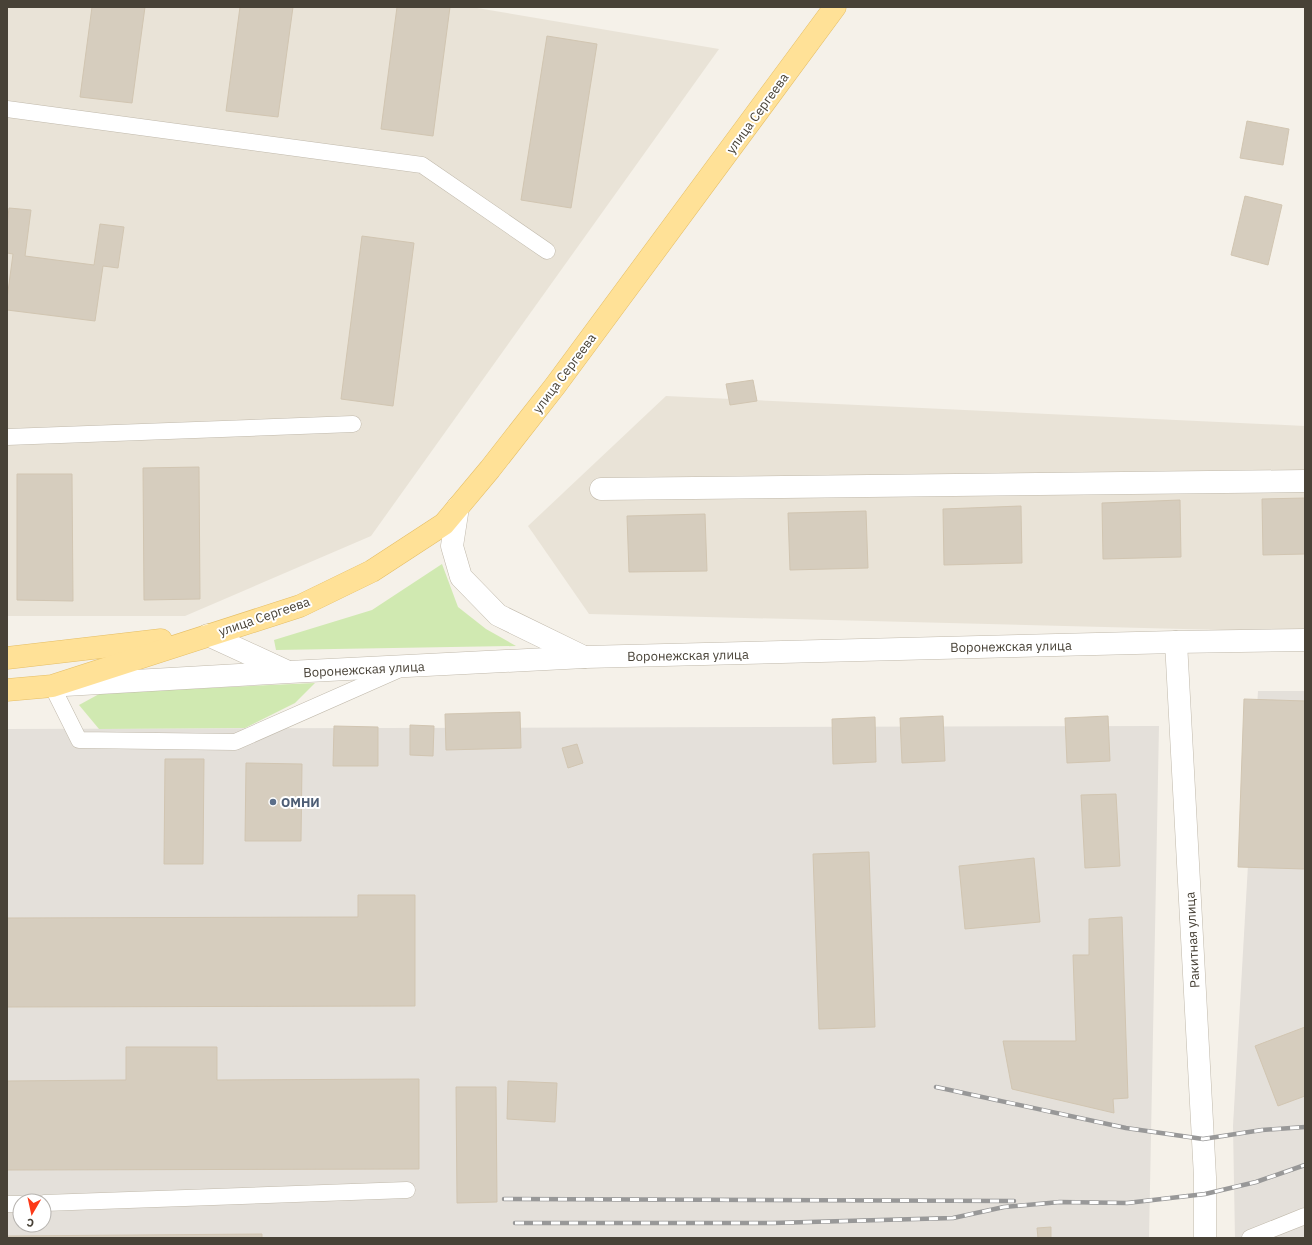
<svg xmlns="http://www.w3.org/2000/svg" width="1312" height="1245" font-family="'IBM Plex Sans',sans-serif">
  <rect width="100%" height="100%" fill="#f5f1e9"/>
  <g fill="#e9e3d7">
    <polygon points="7,7 471,7 719,49 371,536 185,616 7,616"/>
    <polygon points="666,396 1305,426 1305,632 589,614 528,526"/>
  </g>
  <g fill="#e4e0da" fill-rule="evenodd">
    <polygon points="1258,691 1305,691 1305,1238 1235,1238 1233,1126"/>
    <path d="M 1159,726 L 1149,1238 L 7,1238 L 7,729 ZM 20,1201 L 44,1201 L 44,1225 L 20,1225 Z"/>
  </g>
  <g fill="#d0e9b1">
    <polygon points="442,564 458,607 486,629 516,646 276,650 274,640 372,610"/>
    <polygon points="315,683 295,703 245,728 99,729 79,705 101,693"/>
  </g>
  <g fill="#d6cdbe" stroke="#d1c5b1">
    <polygon points="92,7 145,7 132,103 80,97"/>
    <polygon points="240,7 293,7 278,117 226,111"/>
    <polygon points="397,7 450,7 433,136 381,129"/>
    <polygon points="547,36 597,44 571,208 521,200"/>
    <polygon points="1247,121 1289,129 1283,165 1240,158"/>
    <polygon points="1245,196 1282,205 1268,265 1231,255"/>
    <polygon points="9,208 31,210 25,256 94,265 100,224 124,227 118,268 103,266 95,321 7,310 7,299 13,254 7,253 7,225"/>
    <polygon points="362,236 414,243 393,406 341,399"/>
    <polygon points="753,380 757,401 730,405 726,384"/>
    <polygon points="199,467 200,599 144,600 143,468"/>
    <polygon points="17,474 72,474 73,601 17,600"/>
    <polygon points="1305,498 1305,554 1263,555 1262,499"/>
    <polygon points="1180,500 1181,557 1103,559 1102,503"/>
    <polygon points="1021,506 1022,563 944,565 943,509"/>
    <polygon points="866,511 868,568 790,570 788,513"/>
    <polygon points="705,514 707,571 629,572 627,516"/>
    <polygon points="1244,699 1305,701 1305,869 1238,867"/>
    <polygon points="520,712 521,748 446,750 445,714"/>
    <polygon points="943,716 945,761 902,763 900,718"/>
    <polygon points="1108,716 1110,761 1067,763 1065,718"/>
    <polygon points="875,717 876,762 833,764 832,719"/>
    <polygon points="410,725 434,726 433,756 410,755"/>
    <polygon points="334,726 378,727 378,766 333,766"/>
    <polygon points="577,744 583,763 568,768 562,748"/>
    <polygon points="165,759 204,759 203,864 164,864"/>
    <polygon points="246,763 302,764 301,841 245,841"/>
    <polygon points="1116,794 1120,866 1085,868 1081,795"/>
    <polygon points="869,852 875,1027 819,1029 813,854"/>
    <polygon points="1034,858 1040,922 965,929 959,866"/>
    <polygon points="358,895 415,895 415,1006 7,1007 7,918 358,917"/>
    <polygon points="1122,917 1128,1098 1113,1099 1114,1113 1012,1089 1003,1041 1076,1041 1073,955 1089,955 1089,919"/>
    <polygon points="1305,1027 1305,1096 1278,1106 1255,1046"/>
    <polygon points="126,1047 217,1047 217,1080 419,1079 419,1169 7,1170 7,1081 126,1080"/>
    <polygon points="508,1081 557,1083 555,1122 507,1119"/>
    <polygon points="456,1087 496,1087 497,1202 457,1203"/>
    <polygon points="1051,1227 1051,1238 1038,1238 1037,1228"/>
    <polygon points="262,1234 262,1238 7,1238 7,1236"/>
  </g>
  <g fill="none" stroke-linecap="round" stroke-linejoin="round">
    <g stroke="#c0b9ab" stroke-width="17">
      <g id="service">
        <polyline points="7,109 422,165 547,251"/>
        <polyline points="7,437 353,424"/>
        <polyline points="52,686 79,740 235,742 398,670"/>
        <polyline points="44,1203 407,1190"/>
        <polyline points="7,1204 20,1204"/>
        <polyline points="1250,1238 1305,1216"/>
      </g>
    </g>
    <g stroke="#c0b9ab" stroke-width="23">
      <g id="minor">
        <polyline points="601,489 1305,481"/>
        <polyline points="458,507 452,546 461,577 498,615 584,657"/>
        <polyline points="208,635 286,671"/>
        <polyline points="1176,642 1205,1177 1205,1238"/>
        <polyline points="65,685 289,672 585,657 1176,642 1305,640"/>
      </g>
    </g>
    <g stroke="#e5be66" stroke-width="23">
      <g id="primary">
        <polyline points="7,658 161,640"/>
        <polyline points="7,690 52,686 300,606 372,571 444,524 490,469 555,386 835,7"/>
      </g>
    </g>
    <use href="#service" stroke="#fff" stroke-width="16"/>
    <use href="#minor" stroke="#fff" stroke-width="22"/>
    <use href="#primary" stroke="#ffe197" stroke-width="22"/>
    <g stroke="#989898" stroke-width="4.5">
      <g id="rail">
        <polyline points="936,1087 1126,1128 1203,1139 1262,1130 1305,1127"/>
        <polyline points="504,1199 1014,1201"/>
        <polyline points="515,1223 773,1223 953,1218 1004,1207 1060,1202 1127,1203 1205,1194 1256,1182 1305,1165"/>
      </g>
    </g>
    <use href="#rail" stroke="#fff" stroke-width="3" stroke-dasharray="9" stroke-linecap="butt"/>
  </g>
  <circle fill="#5c6f8a" stroke="#fff" stroke-width="1.5" cx="273" cy="802" r="4"/>
  <g text-anchor="middle" stroke-width="4" stroke-linejoin="round" paint-order="stroke">
    <g font-size="13" fill="#484237" stroke="#fff">
      <text transform="translate(757 113) rotate(-54)" y="5">улица Сергеева</text>
      <text transform="translate(564 373) rotate(-53)" y="5">улица Сергеева</text>
      <text transform="translate(264 616) rotate(-19)" y="5">улица Сергеева</text>
      <text transform="translate(1011 646) rotate(-1)" y="5">Воронежская улица</text>
      <text transform="translate(688 655) rotate(-1)" y="5">Воронежская улица</text>
      <text transform="translate(364 669) rotate(-3)" y="5">Воронежская улица</text>
      <text transform="translate(1192 940) rotate(-93)" y="5">Ракитная улица</text>
    </g>
    <g font-size="13" font-weight="bold" fill="#4e5e75" stroke="#fff" text-anchor="start">
      <text x="281" y="807">ОМНИ</text>
    </g>
  </g>
  <rect width="1312" height="1245" fill="none" stroke="#484237" stroke-width="16"/>
  <g transform="translate(32 1213) rotate(189)"><circle r="19" fill="#ffffff" stroke="#b6b3af"/>
  <path d="M0-3L7 15L0 10L-7 15Z" fill="#fc3a18"/>
  <text y="-6" font-size="11" font-weight="bold" text-anchor="middle" fill="#484237">С</text>
  </g>
</svg>
